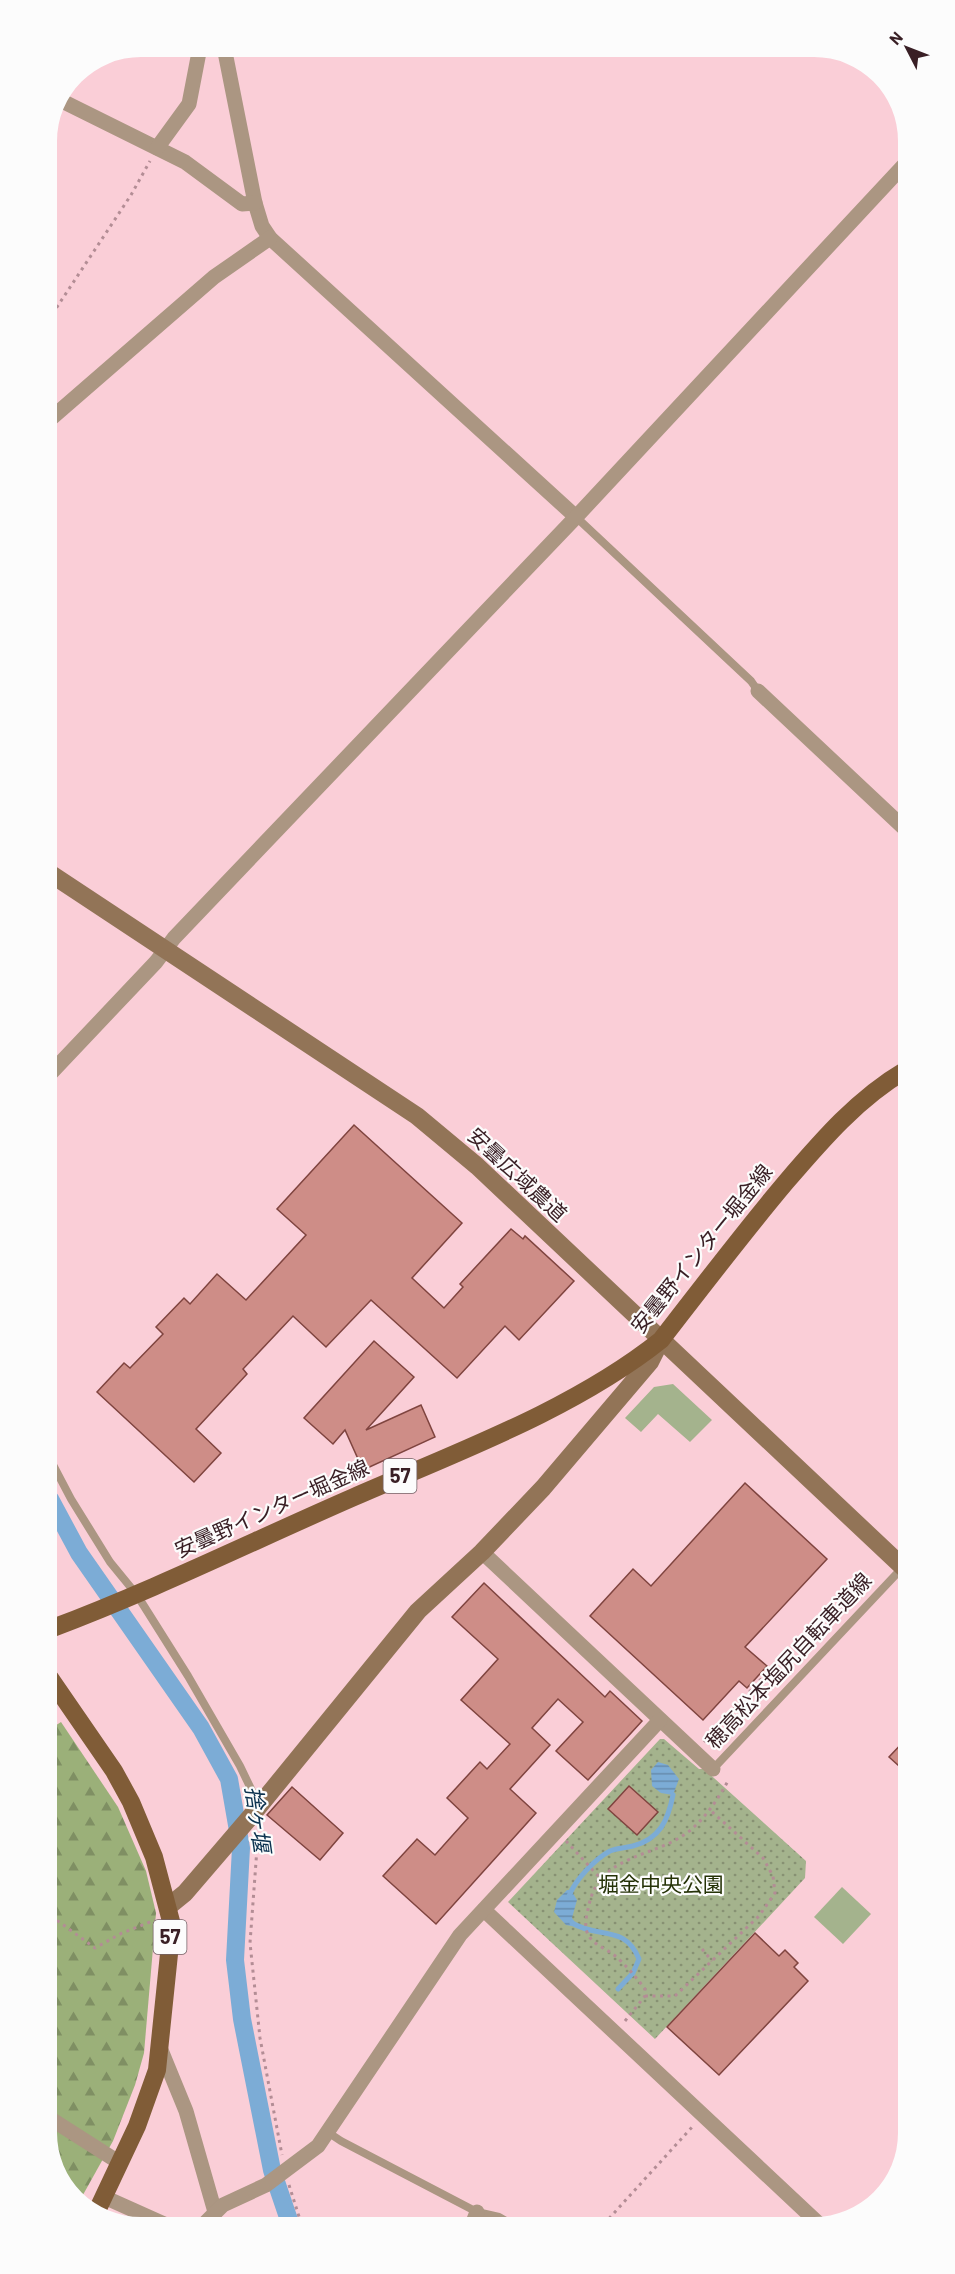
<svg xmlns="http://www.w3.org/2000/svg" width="955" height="2274" font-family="Barlow,'Noto Sans JP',sans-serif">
  <defs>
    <pattern id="forest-firs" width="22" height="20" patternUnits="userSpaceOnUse" patternTransform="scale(1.5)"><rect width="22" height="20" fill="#9bb079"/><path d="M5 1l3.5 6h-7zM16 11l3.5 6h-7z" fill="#7f8f63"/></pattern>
    <pattern id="park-dots" width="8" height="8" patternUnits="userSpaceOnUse" patternTransform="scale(1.5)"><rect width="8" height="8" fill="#a4b38d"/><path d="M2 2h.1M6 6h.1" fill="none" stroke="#879173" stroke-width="1.8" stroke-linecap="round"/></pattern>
    <pattern id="water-rules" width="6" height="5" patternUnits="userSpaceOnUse" patternTransform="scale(1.5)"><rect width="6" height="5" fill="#7cacd6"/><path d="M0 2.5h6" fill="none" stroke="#678bad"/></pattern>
  </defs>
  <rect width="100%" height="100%" fill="#faced7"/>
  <g fill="#a4b38d">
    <polygon points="673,1384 712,1420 690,1442 658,1414 641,1432 625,1418 654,1387"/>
    <polygon points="842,1887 871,1914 843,1944 814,1917"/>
  </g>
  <polygon fill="url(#forest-firs)" points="61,1722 118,1807 146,1871 156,1913 144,2053 135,2085 113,2141 79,2202 51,2163 50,1729"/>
  <polygon fill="url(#park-dots)" points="660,1739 664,1739 699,1769 704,1769 806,1861 805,1878 655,2039 508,1902"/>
  <g fill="url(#water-rules)">
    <polygon points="658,1762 668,1765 679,1779 673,1795 661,1793 652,1786 651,1770"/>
    <polygon points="567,1890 571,1890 577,1900 572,1918 578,1927 566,1925 554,1912 557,1900"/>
  </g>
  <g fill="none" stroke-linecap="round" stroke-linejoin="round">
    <g stroke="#7cacd6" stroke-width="5">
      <path d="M 569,1896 C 575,1880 595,1859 610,1851 C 617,1848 625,1848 633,1846 C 660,1839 668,1820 673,1795"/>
      <path d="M 572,1923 C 598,1939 625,1924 639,1959 L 633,1973 L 618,1989"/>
    </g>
    <polyline stroke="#7cacd6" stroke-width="18" points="50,1499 79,1553 201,1728 229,1779 241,1848 235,1960 242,2019 272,2170 291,2226"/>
  </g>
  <g fill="#ce8d87" stroke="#7f443f" stroke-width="1.5">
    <polygon points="354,1125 462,1223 412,1278 444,1308 463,1287 460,1284 511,1229 523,1239 525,1236 574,1281 519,1340 505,1326 457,1378 371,1300 326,1347 293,1316 243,1369 247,1374 196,1429 221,1453 194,1482 97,1392 124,1363 130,1368 163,1334 156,1327 184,1298 190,1304 217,1274 246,1300 306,1235 277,1209"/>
    <polygon points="374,1341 414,1377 366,1430 421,1405 435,1437 363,1470 345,1430 333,1444 304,1418"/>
    <polygon points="745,1483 827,1559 745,1647 767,1666 747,1688 739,1681 703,1720 590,1616 633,1569 651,1586"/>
    <polygon points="484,1583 605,1697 610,1691 642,1721 588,1780 556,1751 583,1722 558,1699 532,1728 550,1745 510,1789 536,1813 436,1924 383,1876 417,1839 435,1855 468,1818 447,1798 480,1762 487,1769 510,1744 461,1700 498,1659 452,1617"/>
    <polygon points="908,1737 908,1774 889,1757"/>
    <polygon points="629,1786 658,1812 637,1835 608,1809"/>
    <polygon points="292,1787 343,1833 320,1860 267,1815"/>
    <polygon points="755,1933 779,1956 785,1950 798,1963 794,1967 808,1981 719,2075 667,2027"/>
  </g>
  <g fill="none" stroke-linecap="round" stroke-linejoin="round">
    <g stroke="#b38d95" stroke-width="3" stroke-dasharray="3 4.5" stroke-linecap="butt">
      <polyline points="47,328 55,310 131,195 150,161"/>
      <polyline points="704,1742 762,1678"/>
      <polyline points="258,1835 250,1943 260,2038 282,2155"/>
      <polyline points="566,1841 600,1878"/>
      <polyline points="51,1916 95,1948 122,1933 155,1920"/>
      <polyline points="702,1949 712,1961"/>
      <polyline points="645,1996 675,1996 759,1916 775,1893 773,1876 763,1858 709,1809"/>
      <path d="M 625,2021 L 645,1996 L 645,1989 C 636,1977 626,1965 614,1955 C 605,1948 591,1944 587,1932 C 584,1924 587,1914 589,1905 C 600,1851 660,1859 694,1827 C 708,1814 720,1796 729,1779"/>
      <polyline points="289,2185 302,2226"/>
      <polyline points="604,2224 693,2126"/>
    </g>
    <g stroke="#ab9682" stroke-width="8">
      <polyline points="576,517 751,681 758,691"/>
      <polyline points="50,1459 71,1499 110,1562 137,1595 188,1676 240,1766 252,1791 255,1809"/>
      <polyline points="713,1769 903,1567"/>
      <polyline points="329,2133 341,2141 477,2212 499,2217 513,2225"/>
    </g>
    <g stroke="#ab9682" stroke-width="15">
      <polyline points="224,47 255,203 262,226 270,238 576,517"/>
      <polyline points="62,101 185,162 242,204 255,203"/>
      <polyline points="157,148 189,104 200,47"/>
      <polyline points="47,422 214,277 270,238"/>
      <polyline points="758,691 905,829"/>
      <polyline points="49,1075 156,962 174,938 576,517 904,165"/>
      <polyline points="482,1552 713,1769"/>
      <polyline points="484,1910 818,2223"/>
      <polyline points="161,2050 186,2111 215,2212"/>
      <polyline points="51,2119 120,2163"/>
      <polyline points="104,2197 171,2227"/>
      <polyline points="472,2225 477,2212"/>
      <polyline points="201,2227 223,2205 266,2185 318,2146 460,1935 660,1720"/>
    </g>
    <g stroke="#927457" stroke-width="18">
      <polyline points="48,872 417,1116 477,1166 907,1571"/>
      <polyline points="169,1906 185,1893 251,1816 418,1611 482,1552 543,1488 650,1362 661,1340"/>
    </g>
    <g stroke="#805c37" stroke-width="18">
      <path d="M 50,1629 C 154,1590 253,1541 354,1497 C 457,1452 573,1410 661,1340 C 702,1287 743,1233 786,1182 C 822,1140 858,1098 906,1070"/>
      <polyline points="50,1678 114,1771 131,1802 154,1857 172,1925 157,2070 137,2126 96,2213"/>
    </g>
  </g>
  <g text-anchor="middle" stroke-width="4.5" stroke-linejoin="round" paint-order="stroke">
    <g fill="#fcfcfc" stroke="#746166" stroke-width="1.5">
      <rect x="383.5" y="1459" width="33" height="34" rx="4.5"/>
      <rect x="153.5" y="1920" width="33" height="34" rx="4.5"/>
    </g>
    <g font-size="20" font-weight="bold" fill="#391f25">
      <text x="400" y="1483">57</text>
      <text x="170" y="1944">57</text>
    </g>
    <g font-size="21" fill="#391f25" stroke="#fcfcfc">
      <text transform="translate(517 1175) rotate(43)" y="7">安曇広域農道</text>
      <text transform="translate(702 1249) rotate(-51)" y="7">安曇野インター堀金線</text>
      <text transform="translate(272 1509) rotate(-24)" y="7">安曇野インター堀金線</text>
      <text transform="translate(789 1661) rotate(-47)" y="7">穂高松本塩尻自転車道線</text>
    </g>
    <g font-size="21" fill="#253207" stroke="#fcfcfc">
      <text x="661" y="1892">堀金中央公園</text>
    </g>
    <g font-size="22" font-style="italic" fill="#0c324f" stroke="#fcfcfc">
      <text transform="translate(258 1819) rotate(82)" y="8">捨ヶ堰</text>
    </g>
  </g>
  <path d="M0 0H955V2274H0ZM141 57H814A84 84 0 0 1 898 141V2133A84 84 0 0 1 814 2217H141A84 84 0 0 1 57 2133V141A84 84 0 0 1 141 57Z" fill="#fcfcfc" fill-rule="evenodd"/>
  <g transform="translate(907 48) rotate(312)" stroke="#fcfcfc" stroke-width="4.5" paint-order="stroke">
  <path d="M0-4.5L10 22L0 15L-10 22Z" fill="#391f25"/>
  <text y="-9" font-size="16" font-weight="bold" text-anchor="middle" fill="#391f25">N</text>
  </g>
</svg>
